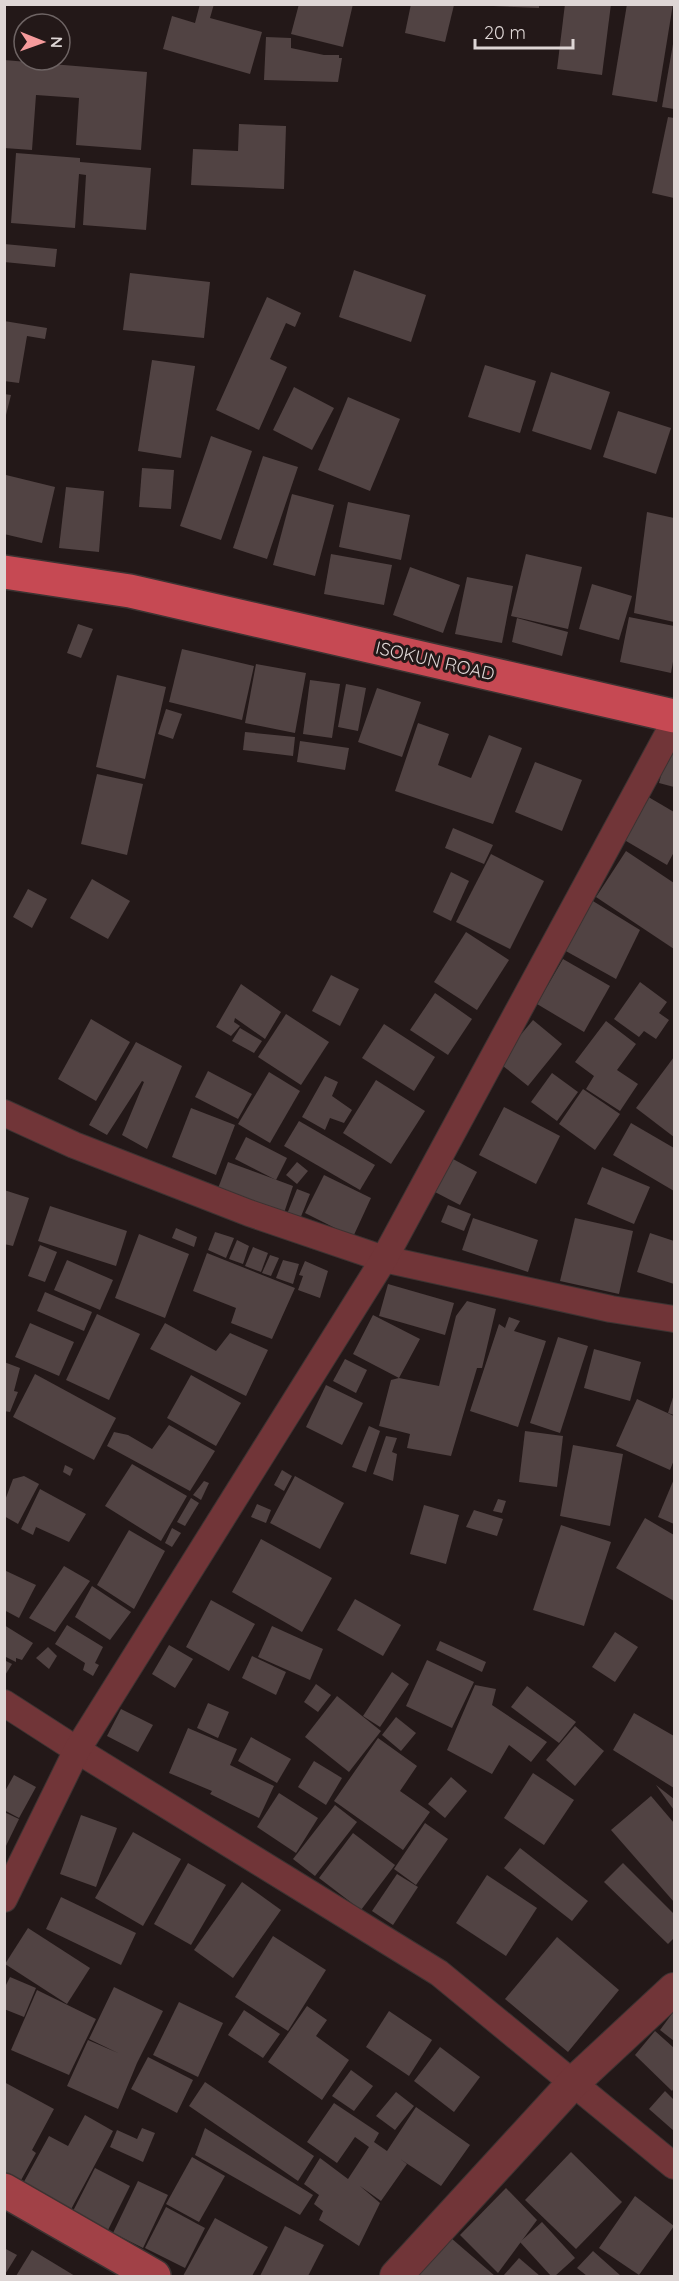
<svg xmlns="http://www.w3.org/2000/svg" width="679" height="2281" font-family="Quicksand,sans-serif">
  <rect width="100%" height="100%" fill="#231818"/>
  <g fill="#514343">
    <polygon points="200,4 214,4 210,18 262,32 250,74 163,49 172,16 195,23"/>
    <polygon points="299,4 353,4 343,47 291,34"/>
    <polygon points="411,4 454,5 445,42 405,33"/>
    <polygon points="493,4 539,4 539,8 493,6"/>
    <polygon points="565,4 611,4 602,75 557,69"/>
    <polygon points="627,4 673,4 657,102 612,95"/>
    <polygon points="266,37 291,38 291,48 324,55 339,55 339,58 342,58 338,82 264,80"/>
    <polygon points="673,44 674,44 674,109 662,107"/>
    <polygon points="4,60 147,72 141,150 76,145 79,98 36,95 32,150 4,148"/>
    <polygon points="668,117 674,118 674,198 652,193"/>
    <polygon points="239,124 286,126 284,189 191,185 193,149 238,151"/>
    <polygon points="16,153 80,158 80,162 151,168 146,230 83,225 86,175 79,174 75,228 11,223"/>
    <polygon points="4,244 57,249 55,267 4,262"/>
    <polygon points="354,270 426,295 411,342 339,317"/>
    <polygon points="130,273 210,282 204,338 123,330"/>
    <polygon points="267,297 301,313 295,327 286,323 270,359 287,367 259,430 216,410"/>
    <polygon points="4,321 47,328 45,339 27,336 19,383 4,381"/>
    <polygon points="152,360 195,366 181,458 138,451"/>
    <polygon points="485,365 536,381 520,433 468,417"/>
    <polygon points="551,372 610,392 591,450 532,431"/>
    <polygon points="294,387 334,408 312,450 273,430"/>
    <polygon points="4,394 11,395 5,419 4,419"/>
    <polygon points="348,397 400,419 370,491 318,470"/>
    <polygon points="618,411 671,428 656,474 603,457"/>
    <polygon points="211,436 252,451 221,540 180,526"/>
    <polygon points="263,456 298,467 267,559 233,548"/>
    <polygon points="142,468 174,470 171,509 139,507"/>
    <polygon points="6,475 55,487 42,543 4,534"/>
    <polygon points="66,487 104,491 99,552 59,548"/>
    <polygon points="292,494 334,505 315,576 273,565"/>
    <polygon points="348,502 410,515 401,560 339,547"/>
    <polygon points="647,512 674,518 674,622 634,613"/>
    <polygon points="331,554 392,565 384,605 324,594"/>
    <polygon points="526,554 582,567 568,629 511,616"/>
    <polygon points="410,567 460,585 443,633 393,615"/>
    <polygon points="467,577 513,586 502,643 455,634"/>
    <polygon points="592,584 632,596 619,640 579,629"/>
    <polygon points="629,617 674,626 674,656 671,673 620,662"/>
    <polygon points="517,618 568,632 562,656 512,642"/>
    <polygon points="78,624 93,629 81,658 67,653"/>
    <polygon points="182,649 254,666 242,720 169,702"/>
    <polygon points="256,664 306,673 295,733 245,723"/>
    <polygon points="117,675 166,687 145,779 96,767"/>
    <polygon points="310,680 340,684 332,738 303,734"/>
    <polygon points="346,684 366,688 358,731 338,727"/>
    <polygon points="377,688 421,702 402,757 358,742"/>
    <polygon points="166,709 182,714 173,739 158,734"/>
    <polygon points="418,723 449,734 438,765 471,778 489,735 522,748 493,824 395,791"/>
    <polygon points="245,732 295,737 293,756 243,750"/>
    <polygon points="300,741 349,748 345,770 297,762"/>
    <polygon points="670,743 674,745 674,787 659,783"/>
    <polygon points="535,762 582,780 562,831 515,812"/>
    <polygon points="97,774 143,784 127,855 81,844"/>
    <polygon points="645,795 674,812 674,852 667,865 621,838"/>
    <polygon points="453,828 493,845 484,864 445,848"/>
    <polygon points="626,851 674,883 674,949 596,897"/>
    <polygon points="491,854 544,881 510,949 456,922"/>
    <polygon points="451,872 469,881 451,921 433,912"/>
    <polygon points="92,879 130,901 108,939 70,918"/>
    <polygon points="28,889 47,899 32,928 13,917"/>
    <polygon points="588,898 640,930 616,979 564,950"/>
    <polygon points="466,932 509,960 477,1010 434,982"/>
    <polygon points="563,959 610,986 584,1032 537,1004"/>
    <polygon points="331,975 359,989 340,1026 312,1011"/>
    <polygon points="640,982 667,1002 659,1013 669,1020 656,1039 644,1031 639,1037 614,1019"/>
    <polygon points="241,984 281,1012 265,1039 235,1018 234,1022 240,1026 231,1036 216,1027"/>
    <polygon points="435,993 472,1019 448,1055 410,1030"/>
    <polygon points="286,1014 329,1042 301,1085 258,1057"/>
    <polygon points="91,1019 130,1042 96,1101 58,1079"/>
    <polygon points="533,1020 562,1044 528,1086 498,1062"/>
    <polygon points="606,1021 636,1044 617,1070 638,1084 620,1111 586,1089 594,1076 575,1062"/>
    <polygon points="384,1024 435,1057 414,1091 362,1058"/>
    <polygon points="240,1028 262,1041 254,1053 232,1041"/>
    <polygon points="136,1042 182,1066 147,1149 122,1135 144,1082 142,1081 107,1135 89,1125"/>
    <polygon points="674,1057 674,1137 636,1108"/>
    <polygon points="208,1071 252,1094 238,1119 195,1097"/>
    <polygon points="269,1072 300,1091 270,1143 238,1124"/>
    <polygon points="552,1073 578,1092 557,1121 531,1102"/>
    <polygon points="325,1076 338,1082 332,1096 352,1110 344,1123 330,1118 325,1130 302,1117"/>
    <polygon points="376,1080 425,1111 391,1164 343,1133"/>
    <polygon points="583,1089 620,1114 595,1150 559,1124"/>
    <polygon points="504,1107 560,1136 536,1184 479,1155"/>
    <polygon points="191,1108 235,1125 216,1175 172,1157"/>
    <polygon points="299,1121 375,1165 360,1190 284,1146"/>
    <polygon points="631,1123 674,1148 674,1191 613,1155"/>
    <polygon points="246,1137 287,1158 276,1180 235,1159"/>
    <polygon points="453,1159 477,1172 460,1205 435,1192"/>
    <polygon points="228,1162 293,1186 283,1216 217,1191"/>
    <polygon points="297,1162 308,1171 297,1184 286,1175"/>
    <polygon points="602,1167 650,1187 634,1224 587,1204"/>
    <polygon points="324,1175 371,1198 353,1237 305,1213"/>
    <polygon points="297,1189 310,1194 300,1219 287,1214"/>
    <polygon points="4,1190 29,1198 13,1246 4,1244"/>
    <polygon points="448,1205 471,1214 464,1231 441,1222"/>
    <polygon points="50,1206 127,1231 116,1266 38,1241"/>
    <polygon points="473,1218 538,1240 528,1272 462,1250"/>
    <polygon points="575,1218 633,1231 619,1294 560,1281"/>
    <polygon points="176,1228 197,1237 194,1247 172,1238"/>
    <polygon points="215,1232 234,1238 226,1258 208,1250"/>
    <polygon points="650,1233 674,1241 674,1284 637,1272"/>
    <polygon points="139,1234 189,1254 165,1318 115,1298"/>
    <polygon points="237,1240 249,1246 243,1264 229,1259"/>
    <polygon points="40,1245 57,1252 45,1282 28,1276"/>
    <polygon points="253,1247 268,1253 261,1272 245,1266"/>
    <polygon points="207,1253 295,1288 272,1339 231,1323 236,1308 193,1291"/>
    <polygon points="270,1255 279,1258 271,1276 262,1273"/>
    <polygon points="67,1260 113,1280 100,1310 54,1290"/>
    <polygon points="283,1260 299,1264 293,1284 276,1278"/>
    <polygon points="305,1261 328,1271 320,1298 298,1290 303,1276 299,1275"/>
    <polygon points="388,1284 454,1303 445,1335 379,1316"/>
    <polygon points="45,1292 92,1312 84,1331 37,1311"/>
    <polygon points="467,1301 496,1309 482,1368 477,1368 451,1456 407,1448 410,1434 379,1426 391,1380 399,1378 353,1354 373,1315 420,1339 399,1378 439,1386 456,1316"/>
    <polygon points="97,1314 140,1334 109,1400 66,1380"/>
    <polygon points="509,1317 520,1321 514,1331 546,1341 518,1427 470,1411 499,1324 505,1328"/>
    <polygon points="30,1323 74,1342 59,1376 15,1357"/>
    <polygon points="165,1323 216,1351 230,1333 268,1350 246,1396 150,1349"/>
    <polygon points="558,1337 588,1346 560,1433 530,1423"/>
    <polygon points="594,1349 641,1362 630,1401 584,1388"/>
    <polygon points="345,1359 367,1370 356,1393 333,1381"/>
    <polygon points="4,1362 20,1368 14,1391 18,1392 10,1412 4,1411"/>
    <polygon points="35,1374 116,1418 94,1460 13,1417"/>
    <polygon points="191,1375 241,1403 216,1446 167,1418"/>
    <polygon points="326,1385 363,1403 342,1445 306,1427"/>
    <polygon points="674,1394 674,1415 668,1413"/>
    <polygon points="637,1399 674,1416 674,1460 670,1470 616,1446"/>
    <polygon points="169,1425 215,1451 190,1491 107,1446 114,1432 128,1435 152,1449"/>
    <polygon points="369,1426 380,1431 366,1472 352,1467"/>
    <polygon points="525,1431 563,1436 557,1487 519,1482"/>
    <polygon points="386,1436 397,1438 392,1452 397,1454 393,1481 373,1474"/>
    <polygon points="573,1445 623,1454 610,1526 560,1516"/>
    <polygon points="132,1464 187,1496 161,1541 105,1506"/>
    <polygon points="65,1465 73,1469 70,1476 63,1472"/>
    <polygon points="282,1470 292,1476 284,1491 274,1485"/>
    <polygon points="24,1476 39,1484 18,1524 4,1516 4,1503 13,1479"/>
    <polygon points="295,1476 344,1503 320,1549 270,1523"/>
    <polygon points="674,1479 674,1524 658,1517"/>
    <polygon points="204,1481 209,1483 201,1500 193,1495"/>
    <polygon points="40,1489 86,1514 69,1542 36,1527 33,1535 21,1529"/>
    <polygon points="191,1498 199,1503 185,1526 177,1522"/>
    <polygon points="498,1499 506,1501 502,1513 493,1511"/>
    <polygon points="257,1504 271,1510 266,1523 251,1517"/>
    <polygon points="424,1505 459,1515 446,1564 410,1554"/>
    <polygon points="474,1510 503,1519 497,1536 466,1527"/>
    <polygon points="645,1518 674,1535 674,1601 616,1568"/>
    <polygon points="561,1525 611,1542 584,1626 533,1610"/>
    <polygon points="172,1528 181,1533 172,1547 165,1543"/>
    <polygon points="129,1530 165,1551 134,1609 97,1585"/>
    <polygon points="261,1539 332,1578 302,1632 232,1592"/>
    <polygon points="64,1566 90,1581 55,1632 29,1618"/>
    <polygon points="4,1570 36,1585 19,1618 4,1610"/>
    <polygon points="92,1586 131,1612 110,1640 75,1617"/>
    <polygon points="355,1599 401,1625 383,1656 337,1630"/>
    <polygon points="211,1600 255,1624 229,1671 186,1647"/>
    <polygon points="4,1625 33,1643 22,1660 16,1658 16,1662 4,1656"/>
    <polygon points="67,1625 103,1647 95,1663 99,1665 93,1676 83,1670 85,1663 55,1644"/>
    <polygon points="272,1626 323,1649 310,1680 258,1657"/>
    <polygon points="615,1632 638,1647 615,1682 592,1667"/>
    <polygon points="440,1641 486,1662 482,1672 436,1650"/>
    <polygon points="169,1645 193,1659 175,1688 152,1674"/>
    <polygon points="48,1647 57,1656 49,1669 36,1658"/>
    <polygon points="252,1656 286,1672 276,1695 242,1678"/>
    <polygon points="4,1660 12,1664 4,1677"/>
    <polygon points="427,1660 474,1682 452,1728 406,1706"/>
    <polygon points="392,1672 409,1684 380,1727 363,1716"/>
    <polygon points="316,1684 331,1695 318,1712 304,1702"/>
    <polygon points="475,1685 496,1689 492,1705 547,1742 531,1762 509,1745 492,1774 447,1750"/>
    <polygon points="527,1686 576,1722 559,1743 511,1707"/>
    <polygon points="337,1696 381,1731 349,1772 305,1737"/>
    <polygon points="208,1703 229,1712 218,1738 197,1728"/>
    <polygon points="121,1709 153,1725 138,1752 107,1736"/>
    <polygon points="634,1713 674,1736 674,1788 613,1750"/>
    <polygon points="396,1717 416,1733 401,1751 382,1735"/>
    <polygon points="575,1726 604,1751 575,1786 546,1760"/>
    <polygon points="188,1728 237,1749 230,1765 274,1786 259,1818 210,1794 212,1791 169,1773"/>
    <polygon points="251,1737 291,1759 277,1783 238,1761"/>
    <polygon points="378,1738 417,1766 400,1791 430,1812 403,1850 334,1801"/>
    <polygon points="314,1761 342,1778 326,1805 298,1787"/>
    <polygon points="533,1773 574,1800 544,1845 504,1818"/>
    <polygon points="14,1775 36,1787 19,1818 4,1810 4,1793"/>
    <polygon points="451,1777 467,1791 445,1818 428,1804"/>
    <polygon points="656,1785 674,1799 674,1810 668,1802"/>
    <polygon points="279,1793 318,1818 296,1853 257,1827"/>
    <polygon points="651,1796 674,1823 674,1902 611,1830"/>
    <polygon points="335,1805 357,1822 315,1876 293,1859"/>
    <polygon points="4,1812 19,1819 4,1850"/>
    <polygon points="81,1815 117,1828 96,1887 60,1874"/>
    <polygon points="425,1823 448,1839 416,1885 394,1869"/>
    <polygon points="133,1832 181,1859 143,1926 95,1898"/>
    <polygon points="353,1833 395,1865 361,1910 319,1878"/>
    <polygon points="520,1848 588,1901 572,1921 504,1868"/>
    <polygon points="188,1863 226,1885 191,1945 154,1924"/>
    <polygon points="623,1863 674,1914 674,1938 668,1944 604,1882"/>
    <polygon points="397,1874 418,1887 393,1925 372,1911"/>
    <polygon points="487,1875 537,1908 506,1956 456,1923"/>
    <polygon points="242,1882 281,1910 233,1978 194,1950"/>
    <polygon points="61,1897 136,1933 121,1965 46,1929"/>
    <polygon points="28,1928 90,1968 67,2004 5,1964"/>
    <polygon points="273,1936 326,1970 288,2031 235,1997"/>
    <polygon points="557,1937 619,1990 568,2052 505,1999"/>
    <polygon points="10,1977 36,1988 24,2017 4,2009 4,1989"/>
    <polygon points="114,1987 163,2011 137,2063 118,2109 67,2086 88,2040 118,2053 89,2039"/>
    <polygon points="37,1990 96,2019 69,2075 11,2050"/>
    <polygon points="179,2002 223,2023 198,2077 153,2055"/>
    <polygon points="307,2006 327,2020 316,2036 349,2060 322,2100 268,2062"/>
    <polygon points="244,2010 280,2034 263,2058 228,2035"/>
    <polygon points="389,2011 432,2040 409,2076 366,2047"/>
    <polygon points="674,2011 674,2041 660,2030"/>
    <polygon points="655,2031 674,2048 674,2088 672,2091 635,2055"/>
    <polygon points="440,2047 480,2077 454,2112 414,2081"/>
    <polygon points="148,2057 193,2080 177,2113 131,2089"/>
    <polygon points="351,2070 373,2086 354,2111 332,2096"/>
    <polygon points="4,2082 54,2109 32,2150 36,2153 20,2182 4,2174"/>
    <polygon points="205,2082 314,2156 298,2181 189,2106"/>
    <polygon points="665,2091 674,2100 674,2131 649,2109"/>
    <polygon points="396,2092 414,2106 395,2130 376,2116"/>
    <polygon points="334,2103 379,2133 374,2142 387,2151 416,2107 470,2145 441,2186 400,2159 407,2164 381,2201 360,2186 380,2203 359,2246 319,2220 323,2211 314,2204 319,2195 304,2184 320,2158 348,2179 369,2147 355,2137 337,2163 307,2142"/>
    <polygon points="85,2115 113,2131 68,2215 20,2189 49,2136 68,2146"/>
    <polygon points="142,2128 155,2133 143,2162 110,2147 117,2130 137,2139"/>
    <polygon points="205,2128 313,2195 300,2215 195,2155"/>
    <polygon points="571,2152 622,2202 576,2249 525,2200"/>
    <polygon points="192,2157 225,2176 199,2222 166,2204"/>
    <polygon points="95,2168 130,2186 106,2234 71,2215"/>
    <polygon points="138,2181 168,2195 143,2248 113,2233"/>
    <polygon points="506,2188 537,2220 498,2273 460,2235"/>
    <polygon points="635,2196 674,2226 639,2275 599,2248"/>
    <polygon points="166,2207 205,2228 185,2268 145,2248"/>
    <polygon points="215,2218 268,2247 252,2276 183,2276"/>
    <polygon points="542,2222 575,2258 555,2276 551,2276 520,2242"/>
    <polygon points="285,2226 324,2245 308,2276 260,2276"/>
    <polygon points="451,2238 495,2276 417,2276"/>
    <polygon points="4,2248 17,2255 4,2276"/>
    <polygon points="32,2250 75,2276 16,2276"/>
    <polygon points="593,2251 621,2276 587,2276 577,2268"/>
    <polygon points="519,2258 540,2276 503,2276"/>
  </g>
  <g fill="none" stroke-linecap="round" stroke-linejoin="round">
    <g stroke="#3d3332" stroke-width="28">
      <g id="minor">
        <polyline points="4,1113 74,1145 249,1213 384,1259 611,1309 674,1319"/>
        <polyline points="4,1703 77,1750 439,1973 674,2166"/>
        <polyline points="4,1899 77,1750 384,1259 674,723"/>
      </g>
    </g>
    <g stroke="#3d3332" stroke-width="34">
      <polyline id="tertiary" points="396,2276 573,2083 674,1989"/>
    </g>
    <g stroke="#3d3332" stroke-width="36">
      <polyline id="secondary" points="4,2190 154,2276"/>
    </g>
    <g stroke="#3d3332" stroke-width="36">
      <polyline id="primary" points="4,572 130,591 674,716"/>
    </g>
    <use href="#minor" stroke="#713538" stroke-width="26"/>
    <use href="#tertiary" stroke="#713538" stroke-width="32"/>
    <use href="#secondary" stroke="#a14147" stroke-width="33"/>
    <use href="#primary" stroke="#c64953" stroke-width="33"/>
  </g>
  <g text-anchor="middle" stroke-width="6" stroke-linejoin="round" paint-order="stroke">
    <g font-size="18" fill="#ded6d5" stroke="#231818">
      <text transform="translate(435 661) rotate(13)" y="6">ISOKUN ROAD</text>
    </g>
  </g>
  <rect width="679" height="2281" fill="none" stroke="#ded6d5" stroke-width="12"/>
  <g transform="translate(42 42) rotate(91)"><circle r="28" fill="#231818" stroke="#6e6464" stroke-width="1.5"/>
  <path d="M0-4.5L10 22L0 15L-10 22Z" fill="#f59b9c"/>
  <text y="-9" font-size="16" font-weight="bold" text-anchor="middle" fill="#ded6d5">N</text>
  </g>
  <path d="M475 39v9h98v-9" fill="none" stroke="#ded6d5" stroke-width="3"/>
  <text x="484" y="39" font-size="18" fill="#ded6d5" stroke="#231818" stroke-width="4.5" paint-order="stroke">20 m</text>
</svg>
